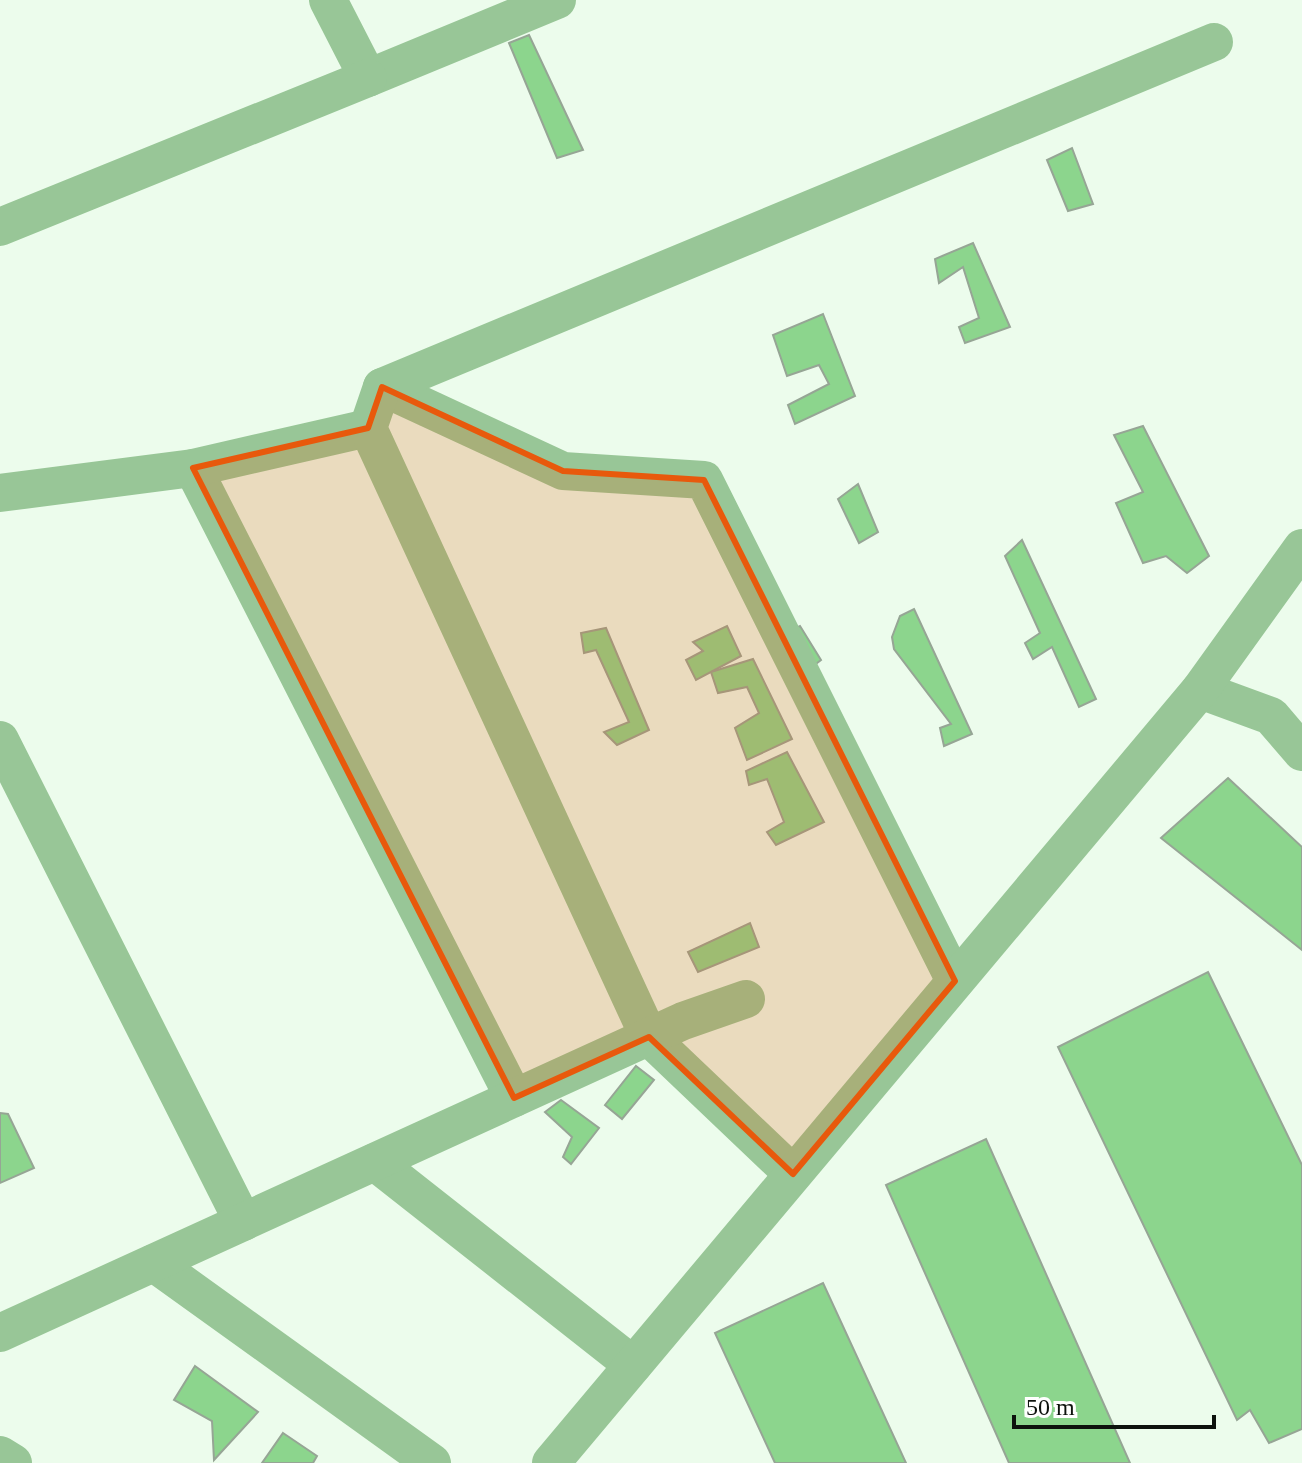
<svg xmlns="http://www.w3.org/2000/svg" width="1302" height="1463" font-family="Georgia,serif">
  <rect width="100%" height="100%" fill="#ecfcec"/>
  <g fill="#8cd58d" stroke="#96a595" stroke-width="2">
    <polygon points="529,35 583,150 557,158 509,43"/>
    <polygon points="1072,148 1093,204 1068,211 1047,160"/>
    <polygon points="973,243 1010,327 965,343 959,327 979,318 963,267 939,283 935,259"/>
    <polygon points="823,314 855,396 795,424 788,405 829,384 819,365 787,376 773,335"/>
    <polygon points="1143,426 1209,556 1187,573 1166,556 1143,563 1116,503 1143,492 1114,435"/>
    <polygon points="858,484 878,532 859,543 838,499"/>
    <polygon points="1022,540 1096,699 1079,707 1052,647 1033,659 1025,643 1040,633 1005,556"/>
    <polygon points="914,609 972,734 944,746 940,728 951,724 894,649 892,637 900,616"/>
    <polygon points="727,626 741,656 696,680 686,660 703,651 693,642"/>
    <polygon points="800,626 821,660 808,670 788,632"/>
    <polygon points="606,628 649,730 617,745 604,732 629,722 596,650 584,653 581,633"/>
    <polygon points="753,659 792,739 747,760 735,728 759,713 747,687 718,693 711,672"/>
    <polygon points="787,752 824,822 776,845 767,832 784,822 767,779 749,785 746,771"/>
    <polygon points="1228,778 1302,847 1302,950 1161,838"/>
    <polygon points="750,923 759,947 698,972 688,952"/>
    <polygon points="1208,972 1302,1165 1302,1429 1269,1443 1250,1410 1237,1420 1058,1047"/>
    <polygon points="636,1066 654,1080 622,1119 605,1105"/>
    <polygon points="561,1100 599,1128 571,1164 563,1157 572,1137 545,1112"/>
    <polygon points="0,1113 8,1114 34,1168 0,1183"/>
    <polygon points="986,1139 1130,1463 1009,1463 886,1185"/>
    <polygon points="823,1283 906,1463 775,1463 715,1333"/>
    <polygon points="195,1366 258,1412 214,1460 212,1421 174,1400"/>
    <polygon points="283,1433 317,1456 313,1463 262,1463"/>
  </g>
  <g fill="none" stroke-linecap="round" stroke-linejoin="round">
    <g stroke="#98c697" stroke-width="38">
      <polyline points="328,0 368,78 557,0"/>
      <polyline points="0,227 368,78"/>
      <polyline points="382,387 563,471 704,480 955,981"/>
      <polyline points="193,468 514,1098"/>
      <polyline points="0,493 193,468 368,428"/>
      <polyline points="1200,690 1271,716 1302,752"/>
      <polyline points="0,740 243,1222"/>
      <polyline points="375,1162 633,1365"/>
      <polyline points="793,1174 649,1037 368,428 382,387 1214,42"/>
      <polyline points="154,1263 432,1463"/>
      <polyline points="0,1333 683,1021 746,999"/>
      <polyline points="0,1455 13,1463"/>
      <polyline points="551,1463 1200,690 1302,548"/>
    </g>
  </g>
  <path fill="#e8590c" fill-opacity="0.2" stroke="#e8590c" stroke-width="6" stroke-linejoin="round" d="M 382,387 L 563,471 L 704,480 L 955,981 L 793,1174 L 649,1037 L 514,1098 L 193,468 L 368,428 Z"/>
  <path d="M1014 1415v12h200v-12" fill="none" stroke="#0d120d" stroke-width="4"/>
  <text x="1026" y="1415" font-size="24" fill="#0d120d" stroke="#ffffff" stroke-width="6" paint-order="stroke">50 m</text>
</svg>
